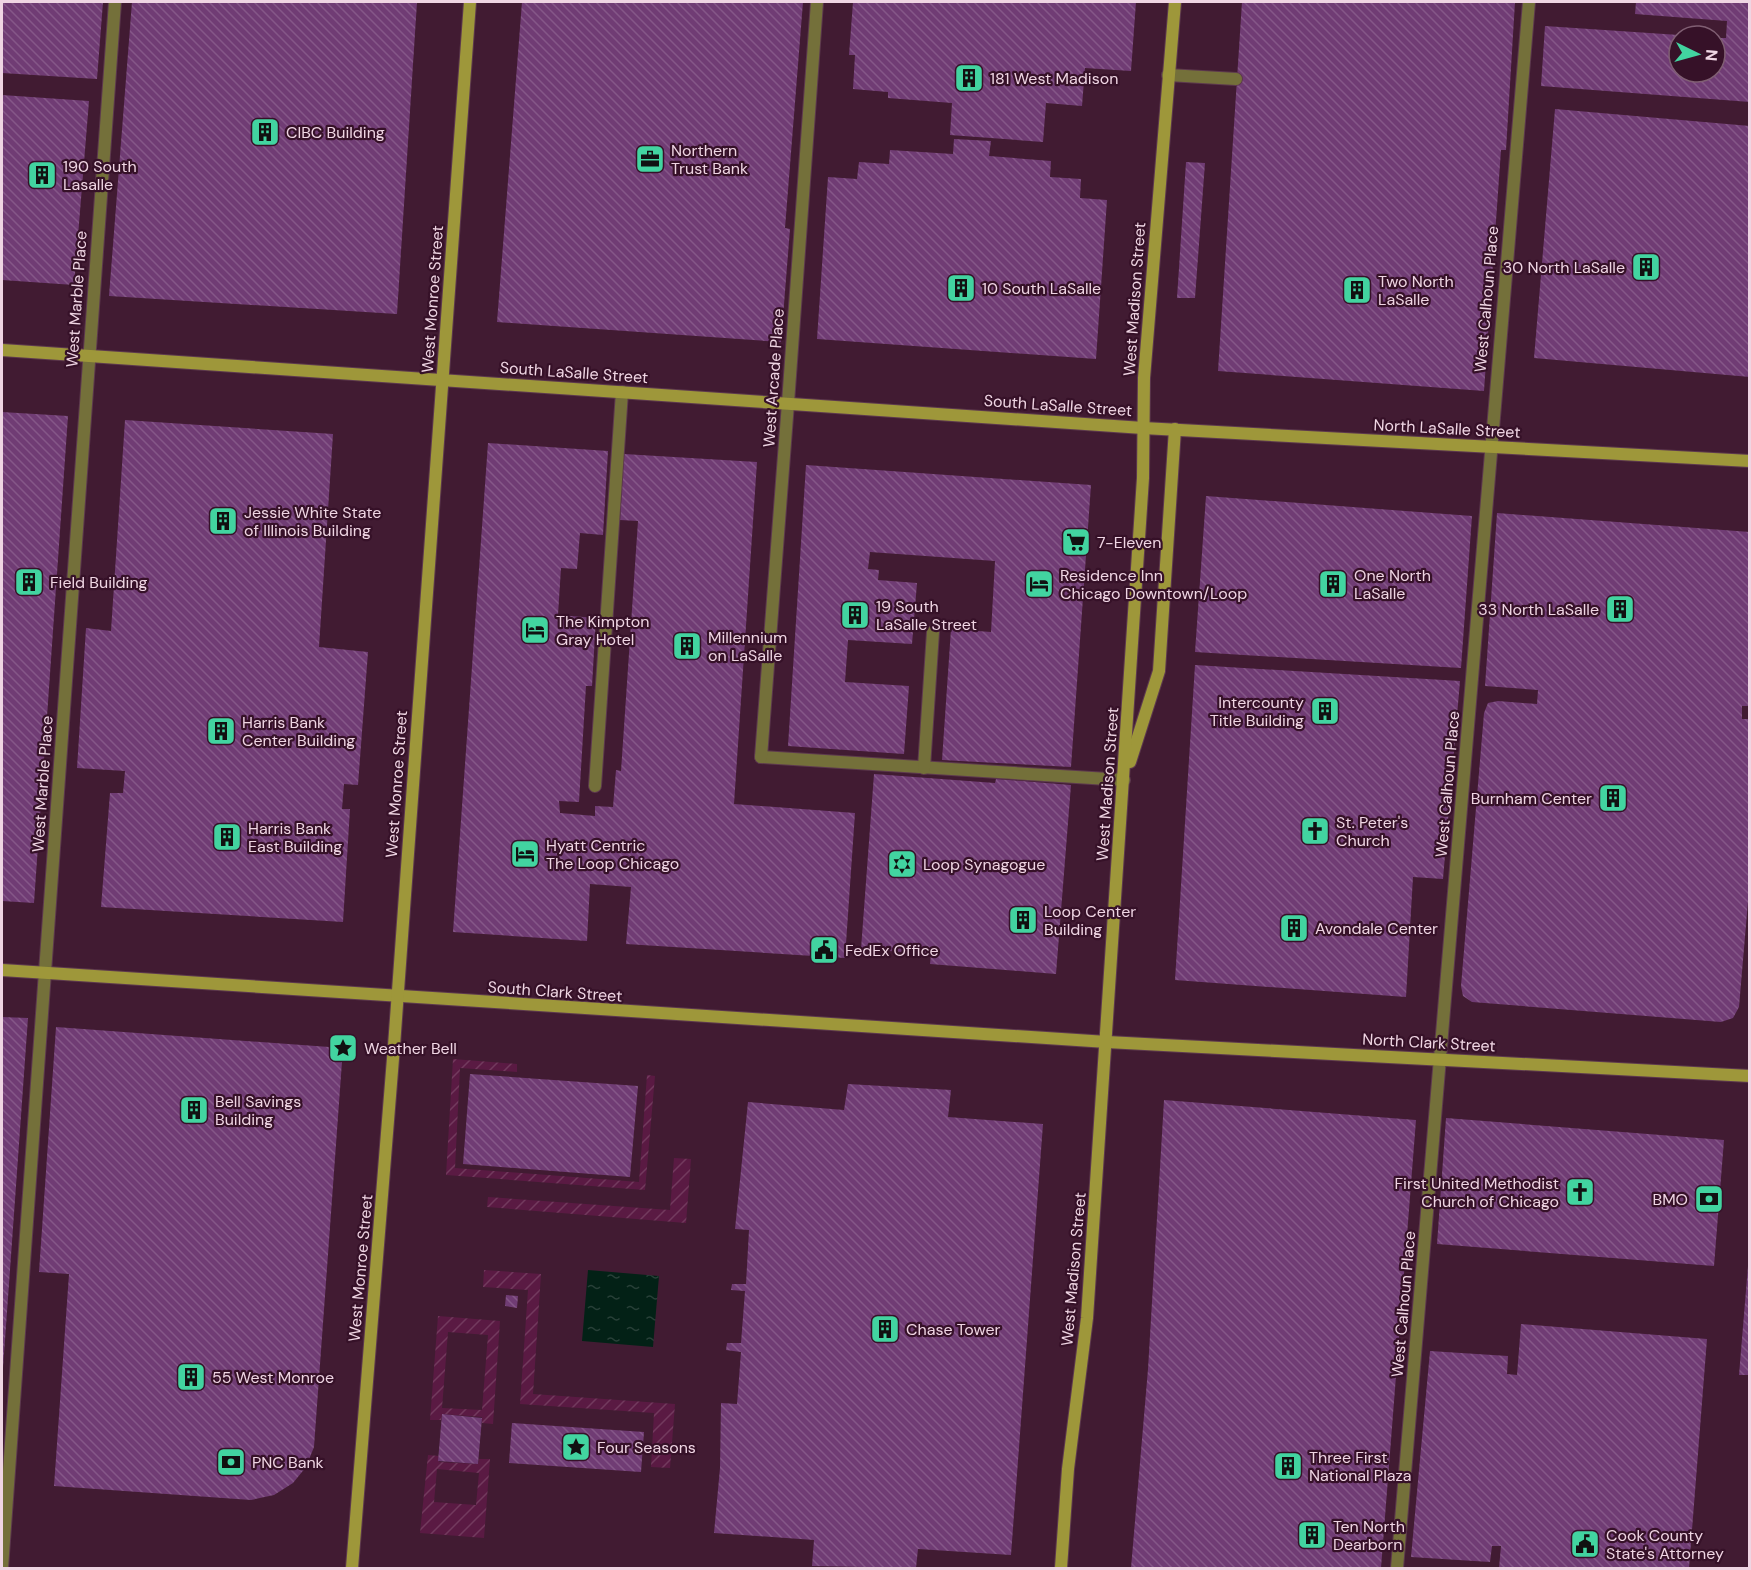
<svg xmlns="http://www.w3.org/2000/svg" width="1751" height="1570" font-family="'DM Sans',sans-serif">
  <defs>
    <pattern id="garden-furrows" width="10" height="10" patternUnits="userSpaceOnUse" patternTransform="scale(1.5)"><rect width="10" height="10" fill="#5a1a43"/><path d="M-1 1l2-2M0 10L10 0M9 11l2-2" fill="none" stroke="#723a5e"/></pattern>
    <pattern id="water-ripples" width="26" height="14" patternUnits="userSpaceOnUse" patternTransform="scale(1.5)"><rect width="26" height="14" fill="#032116"/><path d="M2 4q2-2 4 0t4 0M15 11q2-2 4 0t4 0" fill="none" stroke="#284038"/></pattern>
    <pattern id="building-back-hatch" width="6" height="6" patternUnits="userSpaceOnUse" patternTransform="scale(1.5)"><rect width="6" height="6" fill="#703c74"/><path d="M-1 5l2 2M0 0l6 6M5-1l2 2" fill="none" stroke="#855788"/></pattern>
  </defs>
  <rect width="100%" height="100%" fill="#411b32"/>
  <g fill="url(#garden-furrows)" fill-rule="evenodd">
    <polygon points="453,1059 517,1064 517,1072 460,1068 455,1168 639,1182 647,1075 655,1076 645,1190 446,1175"/>
    <polygon points="674,1158 691,1159 686,1223 487,1207 488,1197 670,1210"/>
    <polygon points="484,1270 541,1274 533,1394 675,1404 670,1468 651,1467 654,1413 520,1404 528,1290 483,1287"/>
    <path d="M 438,1316 L 500,1321 L 493,1424 L 482,1423 L 482,1417 L 442,1414 L 441,1420 L 430,1420 ZM 448,1332 L 488,1335 L 482,1410 L 442,1408 Z"/>
    <path d="M 428,1455 L 439,1456 L 439,1462 L 478,1464 L 479,1459 L 490,1459 L 484,1538 L 420,1533 ZM 437,1469 L 479,1473 L 476,1505 L 434,1502 Z"/>
  </g>
  <polygon fill="url(#water-ripples)" points="588,1270 659,1276 653,1347 582,1341"/>
  <g fill="url(#building-back-hatch)">
    <polygon points="2,2 103,2 97,79 2,73"/>
    <polygon points="132,2 417,2 397,314 109,296"/>
    <polygon points="522,2 803,2 785,228 790,229 781,342 497,322"/>
    <polygon points="853,2 1136,2 1131,71 1085,68 1082,106 1046,103 1043,142 950,135 952,103 888,98 888,92 853,89 855,55 849,55"/>
    <polygon points="1242,2 1515,2 1506,150 1501,150 1484,391 1218,371"/>
    <polygon points="1636,2 1750,2 1750,102 1541,86 1545,26 1679,35 1679,72 1715,72 1715,38 1726,38 1727,21 1635,14"/>
    <polygon points="2,95 89,101 74,285 2,280"/>
    <polygon points="1555,109 1750,126 1750,377 1534,358"/>
    <polygon points="954,139 991,141 989,156 1051,161 1050,177 1081,179 1080,198 1107,200 1096,359 817,339 828,177 857,179 859,162 889,164 890,150 953,154"/>
    <polygon points="1186,162 1205,163 1195,298 1177,298"/>
    <polygon points="2,412 68,416 34,903 2,901"/>
    <polygon points="125,420 333,434 319,647 368,652 358,785 344,784 342,809 350,809 343,922 101,907 110,793 123,793 125,771 77,768 86,628 111,631"/>
    <polygon points="488,443 608,451 603,535 580,533 577,569 561,568 558,615 596,618 592,686 586,686 579,802 559,801 560,813 595,816 595,806 613,807 616,770 621,771 638,521 620,520 624,454 757,462 734,804 855,813 845,958 626,944 631,887 590,884 587,941 453,932"/>
    <polygon points="806,465 1091,485 1071,767 942,760 951,629 991,632 995,561 870,552 868,569 879,570 878,580 917,583 912,644 848,640 845,682 909,686 904,754 788,746"/>
    <polygon points="1206,496 1472,516 1461,668 1195,652"/>
    <polygon points="1497,513 1750,532 1750,706 1742,706 1742,719 1750,719 1750,878 1739,1007 1733,1018 1721,1022 1472,1002 1463,996 1461,986 1484,713 1488,703 1498,701 1537,704 1538,690 1485,686"/>
    <polygon points="1195,665 1460,681 1443,879 1413,877 1406,997 1175,980"/>
    <polygon points="874,774 995,783 996,779 1071,785 1056,974 930,964 931,954 861,949"/>
    <polygon points="2,1017 28,1018 3,1368 2,1368"/>
    <polygon points="56,1027 343,1048 314,1447 306,1467 293,1483 274,1495 251,1500 54,1486 69,1274 39,1272"/>
    <polygon points="470,1074 638,1086 630,1177 463,1164"/>
    <polygon points="848,1084 951,1090 948,1117 1043,1124 1011,1555 918,1549 916,1568 812,1566 814,1540 714,1533 720,1468 721,1403 737,1404 741,1352 726,1350 727,1343 741,1343 745,1291 731,1290 732,1284 746,1284 749,1230 735,1229 748,1102 844,1110"/>
    <polygon points="1164,1100 1416,1120 1381,1568 1131,1568 1148,1369"/>
    <polygon points="1446,1118 1724,1140 1714,1266 1437,1244"/>
    <polygon points="1748,1266 1750,1266 1750,1375 1739,1375"/>
    <polygon points="506,1295 518,1296 517,1308 505,1306"/>
    <polygon points="1521,1324 1707,1339 1689,1568 1499,1568 1501,1546 1492,1546 1490,1562 1411,1557 1430,1351 1508,1356 1507,1374 1517,1375"/>
    <polygon points="442,1414 482,1418 478,1464 438,1461"/>
    <polygon points="512,1423 644,1432 641,1472 509,1463"/>
  </g>
  <g fill="none" stroke-linecap="round" stroke-linejoin="round">
    <g stroke="#5d394e" stroke-width="14">
      <g id="lane">
        <polyline points="1168,75 1236,79"/>
        <polyline points="788,403 817,2"/>
        <polyline points="761,757 1124,780"/>
        <polyline points="924,768 933,632"/>
        <polyline points="595,786 622,392"/>
        <polyline points="2,1568 115,2"/>
        <polyline points="1397,1568 1529,2"/>
      </g>
    </g>
    <g stroke="#5d394e" stroke-width="14">
      <polyline id="street" points="761,757 788,403"/>
    </g>
    <g stroke="#5d394e" stroke-width="14">
      <g id="secondary">
        <polyline points="2,350 1143,428 1750,461"/>
        <polyline points="1130,762 1159,671 1175,429"/>
        <polyline points="2,970 1107,1042 1750,1076"/>
        <polyline points="352,1568 394,1046 470,2"/>
        <polyline points="1061,1568 1068,1469 1087,1318 1143,478 1144,378 1175,2"/>
      </g>
    </g>
    <use href="#lane" stroke="#74703a" stroke-width="12"/>
    <use href="#street" stroke="#74703a" stroke-width="12"/>
    <use href="#secondary" stroke="#9e973a" stroke-width="12"/>
  </g>
  <defs>
    <g id="building-square" transform="scale(1.5)"><rect x="-9" y="-9" width="18" height="18" rx="4" fill="#42d4a0" stroke="#361128"/><path d="M-4-6H4V6H1V3H-1V6H-4ZM-2.5-4.3h1.7v1.8h-1.7ZM.8-4.3h1.7v1.8H.8ZM-2.5-1h1.7V.8h-1.7ZM.8-1h1.7V.8H.8Z" fill="#111"/></g>
    <g id="office-square" transform="scale(1.5)"><rect x="-9" y="-9" width="18" height="18" rx="4" fill="#42d4a0" stroke="#361128"/><path d="M-6-3h4V-5.5h4V-3h4V5H-6ZM-1-4.5V-3h2v-1.5ZM-6 0V1H6V0Z" fill="#111"/></g>
    <g id="supermarket-square" transform="scale(1.5)"><rect x="-9" y="-9" width="18" height="18" rx="4" fill="#42d4a0" stroke="#361128"/><path d="M-6-5.5h2.5l.6 2H6L4.5 2H-2.5L-4.4-4H-6ZM-1.5 3.2a1.3 1.3 0 1 0 .1 0ZM3 3.2a1.3 1.3 0 1 0 .1 0Z" fill="#111"/></g>
    <g id="hotel-square" transform="scale(1.5)"><rect x="-9" y="-9" width="18" height="18" rx="4" fill="#42d4a0" stroke="#361128"/><path d="M-6-4.5h1.5V1H6V5H4.5V3h-9V5H-6ZM-4 0a1.8 1.8 0 1 1 3.6 0ZM.5 0V-2.5h3Q6-2.5 6 0Z" fill="#111"/></g>
    <g id="church-square" transform="scale(1.5)"><rect x="-9" y="-9" width="18" height="18" rx="4" fill="#42d4a0" stroke="#361128"/><path d="M-1.2-6h2.4v3.5h3.3v2.4h-3.3V6h-2.4V-.1h-3.3v-2.4h3.3Z" fill="#111"/></g>
    <g id="synagogue-square" transform="scale(1.5)"><rect x="-9" y="-9" width="18" height="18" rx="4" fill="#42d4a0" stroke="#361128"/><path d="M0-6.5L5.6 3.2H-5.6ZM0 6.5L5.6-3.2H-5.6Z" fill="#111"/></g>
    <g id="civic-square" transform="scale(1.5)"><rect x="-9" y="-9" width="18" height="18" rx="4" fill="#42d4a0" stroke="#361128"/><path d="M-.6-6.5H3V-4.5H.6V-3L4-1V1h2V6H-6V1h2V-1L-.6-3ZM-1.2 2.5V6h2.4V2.5Z" fill="#111"/></g>
    <g id="sight-square" transform="scale(1.5)"><rect x="-9" y="-9" width="18" height="18" rx="4" fill="#42d4a0" stroke="#361128"/><path d="M0-6L1.8-2.2L6-1.7L2.9 1.2L3.7 5.4L0 3.3L-3.7 5.4L-2.9 1.2L-6-1.7L-1.8-2.2Z" fill="#111"/></g>
    <g id="bank-square" transform="scale(1.5)"><rect x="-9" y="-9" width="18" height="18" rx="4" fill="#42d4a0" stroke="#361128"/><path d="M-6-4H6V4H-6ZM0-2.3a2.3 2.3 0 1 0 0 4.6a2.3 2.3 0 1 0 0-4.6Z" fill="#111"/></g>
  </defs>
  <g fill-rule="evenodd">
    <use href="#building-square" x="969" y="78"/>
    <use href="#building-square" x="265" y="132"/>
    <use href="#office-square" x="650" y="159"/>
    <use href="#building-square" x="42" y="175"/>
    <use href="#building-square" x="1646" y="267"/>
    <use href="#building-square" x="961" y="288"/>
    <use href="#building-square" x="1357" y="290"/>
    <use href="#building-square" x="223" y="521"/>
    <use href="#supermarket-square" x="1076" y="542"/>
    <use href="#building-square" x="29" y="582"/>
    <use href="#hotel-square" x="1039" y="584"/>
    <use href="#building-square" x="1333" y="584"/>
    <use href="#building-square" x="1620" y="609"/>
    <use href="#building-square" x="855" y="615"/>
    <use href="#hotel-square" x="535" y="630"/>
    <use href="#building-square" x="687" y="646"/>
    <use href="#building-square" x="1325" y="711"/>
    <use href="#building-square" x="221" y="731"/>
    <use href="#building-square" x="1613" y="798"/>
    <use href="#church-square" x="1315" y="831"/>
    <use href="#building-square" x="227" y="837"/>
    <use href="#hotel-square" x="525" y="854"/>
    <use href="#synagogue-square" x="902" y="864"/>
    <use href="#building-square" x="1023" y="920"/>
    <use href="#building-square" x="1294" y="928"/>
    <use href="#civic-square" x="824" y="950"/>
    <use href="#sight-square" x="343" y="1048"/>
    <use href="#building-square" x="194" y="1110"/>
    <use href="#church-square" x="1580" y="1192"/>
    <use href="#bank-square" x="1709" y="1199"/>
    <use href="#building-square" x="885" y="1329"/>
    <use href="#building-square" x="191" y="1377"/>
    <use href="#sight-square" x="576" y="1447"/>
    <use href="#bank-square" x="231" y="1462"/>
    <use href="#building-square" x="1288" y="1466"/>
    <use href="#building-square" x="1312" y="1535"/>
    <use href="#civic-square" x="1585" y="1544"/>
  </g>
  <g text-anchor="middle" stroke-width="4.5" stroke-linejoin="round" paint-order="stroke">
    <g font-size="16" fill="#efd5e3" stroke="#361128" text-anchor="start">
      <text x="990" y="84">181 West Madison</text>
      <text x="286" y="138">CIBC Building</text>
      <text x="671" y="156">Northern<tspan x="671" dy="18">Trust Bank</tspan></text>
      <text x="63" y="172">190 South<tspan x="63" dy="18">Lasalle</tspan></text>
      <text x="1625" y="273" text-anchor="end">30 North LaSalle</text>
      <text x="1378" y="287">Two North<tspan x="1378" dy="18">LaSalle</tspan></text>
      <text x="982" y="294">10 South LaSalle</text>
      <text x="244" y="518">Jessie White State<tspan x="244" dy="18">of Illinois Building</tspan></text>
      <text x="1097" y="548">7-Eleven</text>
      <text x="1060" y="581">Residence Inn<tspan x="1060" dy="18">Chicago Downtown/Loop</tspan></text>
      <text x="1354" y="581">One North<tspan x="1354" dy="18">LaSalle</tspan></text>
      <text x="50" y="588">Field Building</text>
      <text x="876" y="612">19 South<tspan x="876" dy="18">LaSalle Street</tspan></text>
      <text x="1599" y="615" text-anchor="end">33 North LaSalle</text>
      <text x="556" y="627">The Kimpton<tspan x="556" dy="18">Gray Hotel</tspan></text>
      <text x="708" y="643">Millennium<tspan x="708" dy="18">on LaSalle</tspan></text>
      <text x="1304" y="708" text-anchor="end">Intercounty<tspan x="1304" dy="18">Title Building</tspan></text>
      <text x="242" y="728">Harris Bank<tspan x="242" dy="18">Center Building</tspan></text>
      <text x="1592" y="804" text-anchor="end">Burnham Center</text>
      <text x="1336" y="828">St. Peter's<tspan x="1336" dy="18">Church</tspan></text>
      <text x="248" y="834">Harris Bank<tspan x="248" dy="18">East Building</tspan></text>
      <text x="546" y="851">Hyatt Centric<tspan x="546" dy="18">The Loop Chicago</tspan></text>
      <text x="923" y="870">Loop Synagogue</text>
      <text x="1044" y="917">Loop Center<tspan x="1044" dy="18">Building</tspan></text>
      <text x="1315" y="934">Avondale Center</text>
      <text x="845" y="956">FedEx Office</text>
      <text x="364" y="1054">Weather Bell</text>
      <text x="215" y="1107">Bell Savings<tspan x="215" dy="18">Building</tspan></text>
      <text x="1559" y="1189" text-anchor="end">First United Methodist<tspan x="1559" dy="18">Church of Chicago</tspan></text>
      <text x="1688" y="1205" text-anchor="end">BMO</text>
      <text x="906" y="1335">Chase Tower</text>
      <text x="212" y="1383">55 West Monroe</text>
      <text x="597" y="1453">Four Seasons</text>
      <text x="1309" y="1463">Three First<tspan x="1309" dy="18">National Plaza</tspan></text>
      <text x="252" y="1468">PNC Bank</text>
      <text x="1333" y="1532">Ten North<tspan x="1333" dy="18">Dearborn</tspan></text>
      <text x="1606" y="1541">Cook County<tspan x="1606" dy="18">State's Attorney</tspan></text>
    </g>
    <g font-size="16" fill="#efd5e3" stroke="#361128">
      <text transform="translate(76 299) rotate(-86)" y="6">West Marble Place</text>
      <text transform="translate(432 299) rotate(-86)" y="6">West Monroe Street</text>
      <text transform="translate(1134 299) rotate(-86)" y="6">West Madison Street</text>
      <text transform="translate(1486 299) rotate(-85)" y="6">West Calhoun Place</text>
      <text transform="translate(574 372) rotate(4)" y="6">South LaSalle Street</text>
      <text transform="translate(773 378) rotate(-86)" y="6">West Arcade Place</text>
      <text transform="translate(1058 405) rotate(4)" y="6">South LaSalle Street</text>
      <text transform="translate(1447 428) rotate(3)" y="6">North LaSalle Street</text>
      <text transform="translate(42 784) rotate(-86)" y="6">West Marble Place</text>
      <text transform="translate(396 784) rotate(-86)" y="6">West Monroe Street</text>
      <text transform="translate(1107 784) rotate(-86)" y="6">West Madison Street</text>
      <text transform="translate(1447 784) rotate(-85)" y="6">West Calhoun Place</text>
      <text transform="translate(555 991) rotate(4)" y="6">South Clark Street</text>
      <text transform="translate(1429 1042) rotate(3)" y="6">North Clark Street</text>
      <text transform="translate(360 1268) rotate(-85)" y="6">West Monroe Street</text>
      <text transform="translate(1073 1269) rotate(-85)" y="6">West Madison Street</text>
      <text transform="translate(1403 1304) rotate(-85)" y="6">West Calhoun Place</text>
    </g>
  </g>
  <rect width="1751" height="1570" fill="none" stroke="#efd5e3" stroke-width="6"/>
  <g transform="translate(1697 54) rotate(95)"><circle r="28" fill="#361128" stroke="#805f73" stroke-width="1.5"/>
  <path d="M0-4.5L10 22L0 15L-10 22Z" fill="#42d4a0"/>
  <text y="-9" font-size="16" font-weight="bold" text-anchor="middle" fill="#efd5e3">N</text>
  </g>
</svg>
